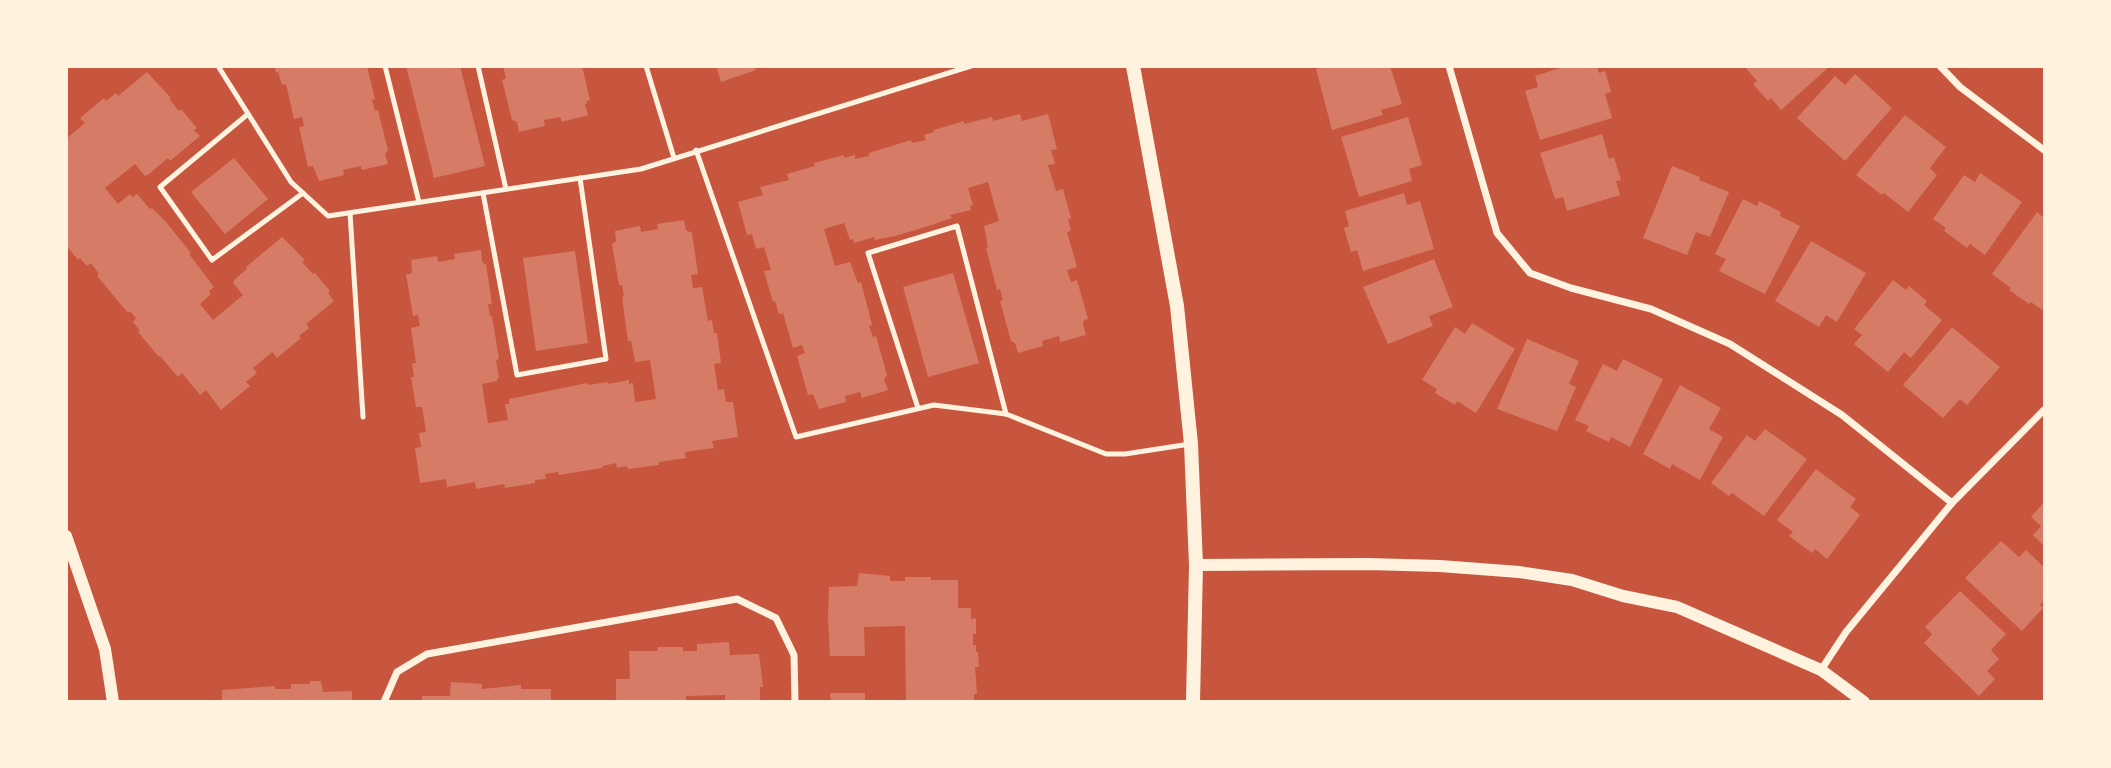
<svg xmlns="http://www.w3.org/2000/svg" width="2111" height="768" font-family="Karla,sans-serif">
  <rect width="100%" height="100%" fill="#c8553d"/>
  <g fill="#d67c66">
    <polygon points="274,66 367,66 375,99 372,100 375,111 378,110 388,150 385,154 388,164 362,170 361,166 343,170 344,175 319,181 313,166 308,167 299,127 304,126 302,117 294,119 286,84 282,85 278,72 276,73"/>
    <polygon points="406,66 460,66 485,166 434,178"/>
    <polygon points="503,66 582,66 590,100 586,101 587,104 585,104 588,115 562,122 560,117 544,120 545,126 519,132 517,122 512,120 502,80 506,78"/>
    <polygon points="716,66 754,66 756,70 721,82"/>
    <polygon points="1326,66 1390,66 1402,104 1381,110 1383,115 1332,130 1316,69"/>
    <polygon points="1566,66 1597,66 1599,73 1605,71 1611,92 1605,94 1612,118 1540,140 1525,91 1538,87 1535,76"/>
    <polygon points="1744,66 1830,66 1781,110 1771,98 1768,101 1753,84 1757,81"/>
    <polygon points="147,72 171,98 169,99 179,111 181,109 197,128 194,130 200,136 170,161 168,158 149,174 145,176 135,164 105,188 118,204 130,194 132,197 137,194 150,209 152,208 166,222 191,253 189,254 214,287 209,291 211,294 200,304 213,320 243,295 233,283 235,279 247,269 246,267 282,237 305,260 302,262 313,274 315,273 330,291 328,293 334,301 306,324 309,328 299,336 301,338 277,358 272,352 253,368 257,373 246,382 250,386 221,410 206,390 200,395 182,373 178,377 160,356 159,357 138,332 140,331 133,322 136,318 130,311 128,313 97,276 99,274 91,263 87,266 80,258 78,260 66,245 66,139 85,123 80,118 104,98 106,101 116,93 118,96"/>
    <polygon points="1855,74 1892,108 1845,161 1797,118 1835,76 1845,85"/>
    <polygon points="1020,114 1022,121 1048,114 1057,149 1051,150 1055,164 1048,165 1056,191 1063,189 1071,218 1068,219 1071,231 1067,232 1077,267 1067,270 1071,282 1077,280 1088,319 1084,320 1083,323 1086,335 1060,342 1059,336 1042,341 1043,346 1018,353 1015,343 1011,341 1000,301 1003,300 1000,289 997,290 986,248 988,247 984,226 999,221 988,182 968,188 973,205 970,206 971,210 950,215 952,218 932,225 895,236 875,240 874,237 854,243 853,239 850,240 844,223 824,229 835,266 850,262 858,283 861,282 872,325 869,326 873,337 876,336 887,375 884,380 888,390 862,398 860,392 845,396 846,402 819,409 813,394 808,395 797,356 805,353 802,345 793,348 783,313 779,314 775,301 773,302 764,271 771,270 764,247 756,249 752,234 747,235 738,202 763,195 760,187 789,180 787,174 815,166 814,163 844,155 844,158 855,155 855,159 869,156 869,153 911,140 912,143 926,140 924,135 934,132 934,130 964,121 964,124 992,117 993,121"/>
    <polygon points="1905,115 1946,147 1930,168 1937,175 1908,212 1884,193 1882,195 1856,175"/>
    <polygon points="1408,117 1422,165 1409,169 1412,181 1359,197 1341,137"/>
    <polygon points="1602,134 1609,159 1614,157 1621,180 1616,181 1620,195 1567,211 1563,197 1555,199 1540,153"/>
    <polygon points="234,158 268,199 225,234 191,192"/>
    <polygon points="1672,166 1700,177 1699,180 1729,192 1710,237 1696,232 1687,255 1643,238"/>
    <polygon points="1980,173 2022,202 1985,255 1970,244 1967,248 1944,231 1946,228 1933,219 1964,175 1975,182"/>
    <polygon points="1404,193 1407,205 1420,201 1434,249 1363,271 1357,250 1351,252 1344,228 1349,226 1345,211"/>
    <polygon points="1743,199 1757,206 1759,201 1781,212 1780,216 1800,226 1765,294 1719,271 1726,259 1715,254"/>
    <polygon points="2037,212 2044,218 2044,307 2042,310 2031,302 2029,304 2009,290 2011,288 1992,274"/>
    <polygon points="684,220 686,230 692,233 698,274 691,275 693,288 702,287 708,321 712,320 714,333 717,333 721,363 714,364 718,390 724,389 726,402 733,402 738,437 712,441 714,448 685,452 686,458 659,462 659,465 628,469 627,466 617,468 616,463 603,466 602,468 559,475 558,472 545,474 546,479 535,480 535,483 505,488 504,484 476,489 475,482 447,487 446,479 420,483 415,448 421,447 419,433 426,432 422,407 416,407 411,377 414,377 412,363 416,363 411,328 420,326 418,315 413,316 406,274 411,274 412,271 411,260 437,256 438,262 455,259 454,254 481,250 482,261 484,264 486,264 492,304 488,304 490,316 492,316 499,359 496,360 499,378 497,378 497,381 482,384 488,423 508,420 505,404 509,404 509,399 587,383 588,385 608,382 608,384 629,380 629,384 633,383 635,402 656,399 650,360 635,362 631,341 628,341 622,297 624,296 622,285 619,285 612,244 616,241 615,231 640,226 641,232 658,229 657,224"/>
    <polygon points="1811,241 1866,273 1837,322 1826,315 1819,327 1775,301"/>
    <polygon points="575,251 588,343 536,351 523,258"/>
    <polygon points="1434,259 1453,307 1429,316 1433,326 1388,344 1363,287"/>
    <polygon points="953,273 979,363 928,377 903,287"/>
    <polygon points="1893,280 1906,290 1909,286 1927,301 1924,305 1942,320 1911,358 1904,352 1888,372 1854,344 1862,335 1854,329"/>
    <polygon points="1472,323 1515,349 1476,413 1457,401 1455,405 1435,393 1437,389 1422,380 1455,327 1465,334"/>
    <polygon points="1952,327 2000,367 1967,405 1960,399 1943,418 1903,385"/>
    <polygon points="1527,339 1579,361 1569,384 1576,387 1557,431 1497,409"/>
    <polygon points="1623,359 1663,379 1630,447 1611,437 1609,442 1586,431 1589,426 1575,420 1603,364 1617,371"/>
    <polygon points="1680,385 1721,408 1709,429 1723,437 1700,480 1672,464 1670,469 1643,454"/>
    <polygon points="1765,429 1807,459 1764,516 1732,493 1729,496 1711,483 1747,435 1755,441"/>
    <polygon points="1816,469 1856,499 1850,507 1860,515 1827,559 1815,549 1812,553 1789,536 1793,532 1777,520"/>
    <polygon points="2044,502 2044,546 2033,535 2041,526 2031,517"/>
    <polygon points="2001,541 2019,557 2026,550 2044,567 2044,600 2040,605 2043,608 2022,631 1965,578"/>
    <polygon points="859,573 890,576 890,581 905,581 905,577 931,577 931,580 958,580 958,608 971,608 971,619 976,618 976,634 973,634 973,645 976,645 976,652 978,652 979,667 975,667 977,694 974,694 974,702 906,702 905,626 864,627 865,656 830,656 828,619 829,587 857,586"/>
    <polygon points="1960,591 2006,634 1991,650 1999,659 1987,671 1995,679 1979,696 1924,643 1932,634 1925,627"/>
    <polygon points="729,642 730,655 759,654 763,687 760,687 760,702 725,702 725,695 686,696 686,702 616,702 616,679 630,679 629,651 658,651 657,647 683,647 683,651 697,651 697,644"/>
    <polygon points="310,681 321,681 323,692 352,691 352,702 222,702 222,690 275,686 275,689 291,689 291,684 310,684"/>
    <polygon points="451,682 482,684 482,689 521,685 521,689 551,689 551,702 422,702 422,696 450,696"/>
    <polygon points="830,693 865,693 865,702 831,702"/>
  </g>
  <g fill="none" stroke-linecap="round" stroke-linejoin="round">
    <g stroke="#fff3e0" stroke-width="5">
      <polyline points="218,66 291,182 328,216 641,169 971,66"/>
      <polyline points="385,66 419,202"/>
      <polyline points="478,66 506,189"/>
      <polyline points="646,66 674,158"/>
      <polyline points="248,114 160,187 212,260 303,193"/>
      <polyline points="696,150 796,437 934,405 1006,414 1106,454 1125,454 1190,444"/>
      <polyline points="483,193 517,375 606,359 580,178"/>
      <polyline points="350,213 363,417"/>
      <polyline points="918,408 868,253 957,226 1006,414"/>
    </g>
    <g stroke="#fff3e0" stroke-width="7">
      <polyline points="1449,66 1497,233 1530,273 1571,288 1651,309 1730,344 1842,415 1952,503"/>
      <polyline points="1940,66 1960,87 2044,150"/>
      <polyline points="1821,670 1846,632 1952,503 2044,410"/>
      <polyline points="384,702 397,672 427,654 737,599 776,618 794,655 795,702"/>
    </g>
    <g stroke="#fff3e0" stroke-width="12">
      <polyline points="66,536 105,649 113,702"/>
      <polyline points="1196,565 1368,564 1440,566 1519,572 1572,580 1623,596 1677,607 1821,670 1864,702"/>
    </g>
    <polyline stroke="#fff3e0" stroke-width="14" points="1133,66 1177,306 1191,444 1196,565 1193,702"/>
  </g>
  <rect width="2111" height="768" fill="none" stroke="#fff3e0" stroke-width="136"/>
</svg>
